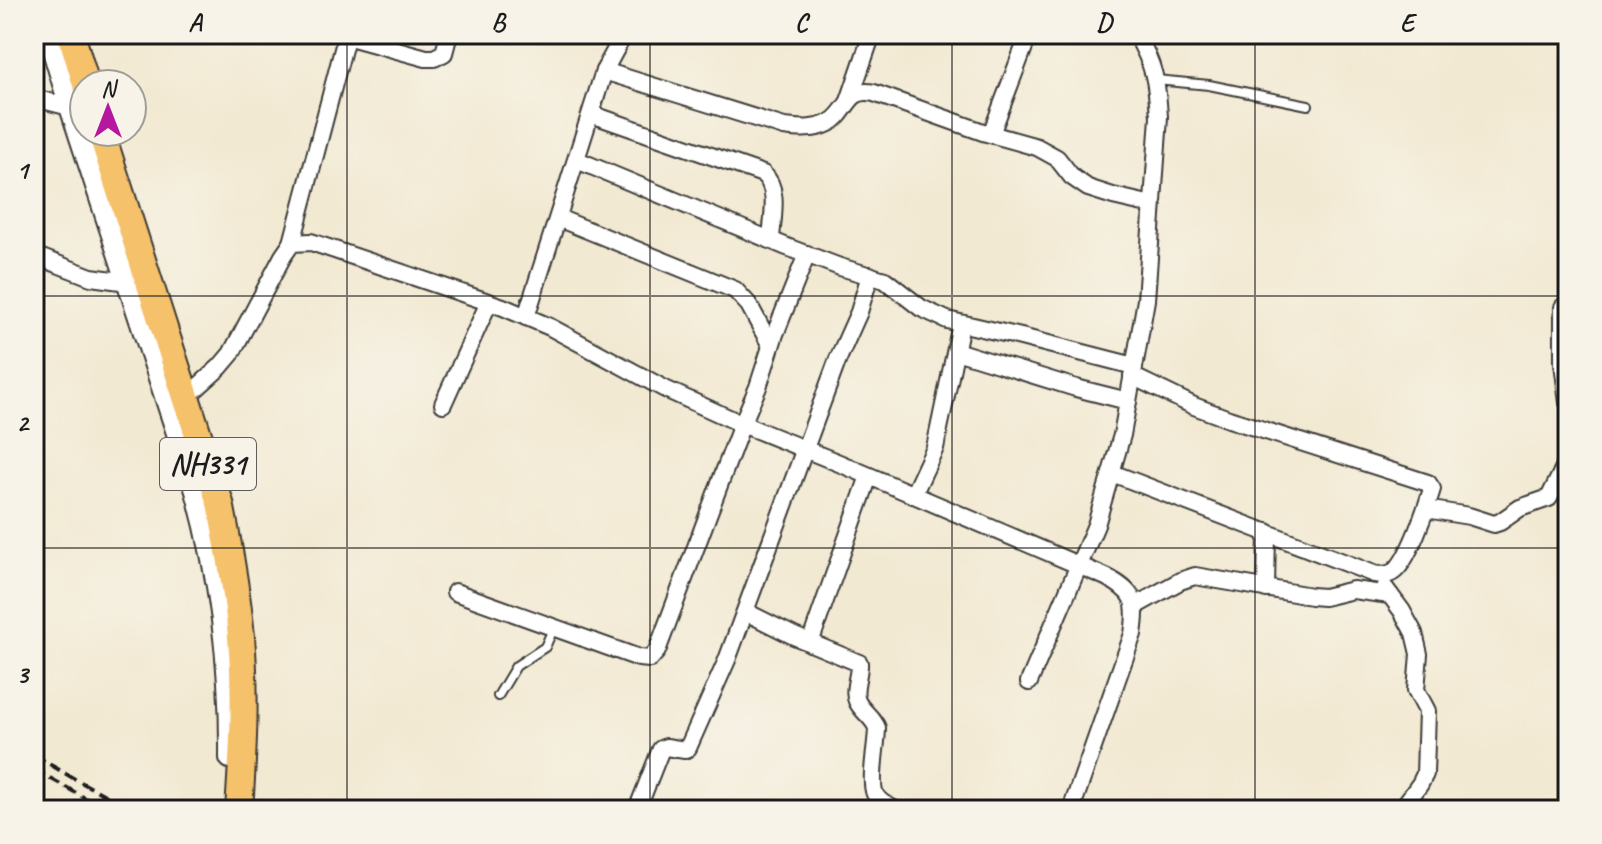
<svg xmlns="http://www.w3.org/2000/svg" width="1602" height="844" font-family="Caveat,sans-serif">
  <rect width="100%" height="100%" fill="#f7f3e8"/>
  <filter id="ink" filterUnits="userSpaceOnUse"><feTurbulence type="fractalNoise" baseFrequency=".0125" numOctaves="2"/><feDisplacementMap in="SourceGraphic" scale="16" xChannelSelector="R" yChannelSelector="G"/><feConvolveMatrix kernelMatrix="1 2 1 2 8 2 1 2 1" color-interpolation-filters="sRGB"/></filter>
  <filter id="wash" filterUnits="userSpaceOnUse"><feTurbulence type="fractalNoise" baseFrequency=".006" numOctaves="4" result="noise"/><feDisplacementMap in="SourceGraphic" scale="32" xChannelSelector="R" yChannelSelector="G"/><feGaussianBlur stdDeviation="1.8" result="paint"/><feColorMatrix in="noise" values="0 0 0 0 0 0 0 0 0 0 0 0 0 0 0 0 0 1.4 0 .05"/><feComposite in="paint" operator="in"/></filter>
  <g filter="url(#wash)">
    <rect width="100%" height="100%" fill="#f2e9d2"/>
  </g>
  <g filter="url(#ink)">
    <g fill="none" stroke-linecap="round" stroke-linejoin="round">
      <g stroke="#3c3b37" stroke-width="12">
        <g id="service">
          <polyline points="1156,80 1209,85 1308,105"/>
          <polyline points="498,696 516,666 545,647 554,627"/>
        </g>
      </g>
      <g stroke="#3c3b37" stroke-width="20">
        <g id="minor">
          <polyline points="346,36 426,58 434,58 444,53 449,34"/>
          <path d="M 604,71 L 784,127 C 800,129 815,130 829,123 C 848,114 847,86 874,93 L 983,132 L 1037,147 L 1057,158 L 1072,177 L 1088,188 L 1113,196 L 1152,205"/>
          <polyline points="34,98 70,107"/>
          <polyline points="849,101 872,34"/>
          <path d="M 591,114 L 763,174 C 780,188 772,219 771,239"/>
          <polyline points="991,134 1029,34"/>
          <polyline points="577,160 787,247 840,267 885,280 921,308 947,320 1021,337 1134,366"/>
          <polyline points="558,218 735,290 749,305 771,346"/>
          <polyline points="292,243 347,34"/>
          <polyline points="34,255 91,277 128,282"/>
          <polyline points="1563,307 1563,363 1568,403"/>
          <polyline points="526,317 604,71 624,34"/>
          <polyline points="956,351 1076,388 1128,401"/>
          <path d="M 190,394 L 220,367 L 231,354 L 283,256 L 292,243 L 311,242 L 503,307 L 550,327 L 665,389 L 742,424 L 839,463 L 1106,577 C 1135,592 1138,602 1133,634 L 1071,810"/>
          <polyline points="443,404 489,302"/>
          <path d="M 1112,473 L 1374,574 C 1381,575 1387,576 1393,572 C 1408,563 1427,506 1432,489 L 1428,483 L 1229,419 L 1194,406 L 1132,376"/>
          <polyline points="913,495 935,448 961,324"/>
          <polyline points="1426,509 1469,516 1494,524 1500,522 1520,508 1549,498 1568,460"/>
          <polyline points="1385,588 1402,611 1414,633 1419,654 1416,690 1427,711 1425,774 1420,784 1401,810"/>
          <polyline points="1266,589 1267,532"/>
          <polyline points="455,592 639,658 650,659 657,651 742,424 758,387 775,334 807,254"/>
          <polyline points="1135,606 1180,581 1195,576 1311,596 1324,597 1353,590 1390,595"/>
          <path d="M 746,612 L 794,636 L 859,663 C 860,674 852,690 857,701 C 862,712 873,717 877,728 C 877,744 869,781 875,794 C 878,802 888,806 895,810"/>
          <polyline points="810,643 869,476"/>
          <path d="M 1029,682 L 1096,525 L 1122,435 L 1146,300 L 1159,117 C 1157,81 1154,65 1136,34"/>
          <polyline points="637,810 661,749 666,747 685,750 688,748 727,660 838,359 859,312 870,275"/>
        </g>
      </g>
      <g stroke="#3c3b37" stroke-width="24">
        <path id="tertiary" d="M 48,34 L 70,107 L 196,491 C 220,578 231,668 230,758"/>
      </g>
      <g stroke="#3c3b37" stroke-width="30">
        <g id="trunk">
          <polyline points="71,34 86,84"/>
          <path d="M 101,132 L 220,503 C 229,548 237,592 241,637 C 246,695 243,753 239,810"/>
        </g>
      </g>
      <use href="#service" stroke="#fff" stroke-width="8"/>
      <use href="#minor" stroke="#fff" stroke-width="16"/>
      <use href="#tertiary" stroke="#fff" stroke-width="20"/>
      <use href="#trunk" stroke="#f5c16b" stroke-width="26"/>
      <g stroke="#1c1c1c" stroke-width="4" stroke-dasharray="12 6" stroke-linecap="butt">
        <polyline points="34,755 73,778 133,810"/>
        <polyline points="34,769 106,810"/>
      </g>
    </g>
  </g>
  <path fill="none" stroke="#1c1c1c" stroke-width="2" stroke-opacity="0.55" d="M 347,34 L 347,810M 650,34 L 650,810M 952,34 L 952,810M 1255,34 L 1255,810M 34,296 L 1568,296M 34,548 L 1568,548"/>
  <g text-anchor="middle" stroke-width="8" stroke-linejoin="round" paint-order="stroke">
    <rect fill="#f7f3e8" stroke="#5e5c59" stroke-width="2" x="160" y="438" width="96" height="52" rx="6"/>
    <g font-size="30" font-weight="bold" fill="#1c1c1c">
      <text x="208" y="474">NH331</text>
    </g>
  </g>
  <rect width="1602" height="844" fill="none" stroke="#f7f3e8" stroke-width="88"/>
  <g transform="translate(108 108)"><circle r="38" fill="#f7f3e8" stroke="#9f9d96" stroke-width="2"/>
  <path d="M0-6L14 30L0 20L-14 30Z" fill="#b5179e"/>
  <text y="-12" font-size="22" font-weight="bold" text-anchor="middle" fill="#1c1c1c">N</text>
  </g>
  <rect x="44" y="44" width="1514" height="756" fill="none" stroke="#1c1c1c" stroke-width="3"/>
  <g font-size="26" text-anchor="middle" font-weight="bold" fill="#1c1c1c">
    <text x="195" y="31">A</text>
    <text x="498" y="31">B</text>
    <text x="801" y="31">C</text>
    <text x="1104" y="31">D</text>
    <text x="1407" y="31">E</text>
    <text x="22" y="179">1</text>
    <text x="22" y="431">2</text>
    <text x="22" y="683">3</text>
  </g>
</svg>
